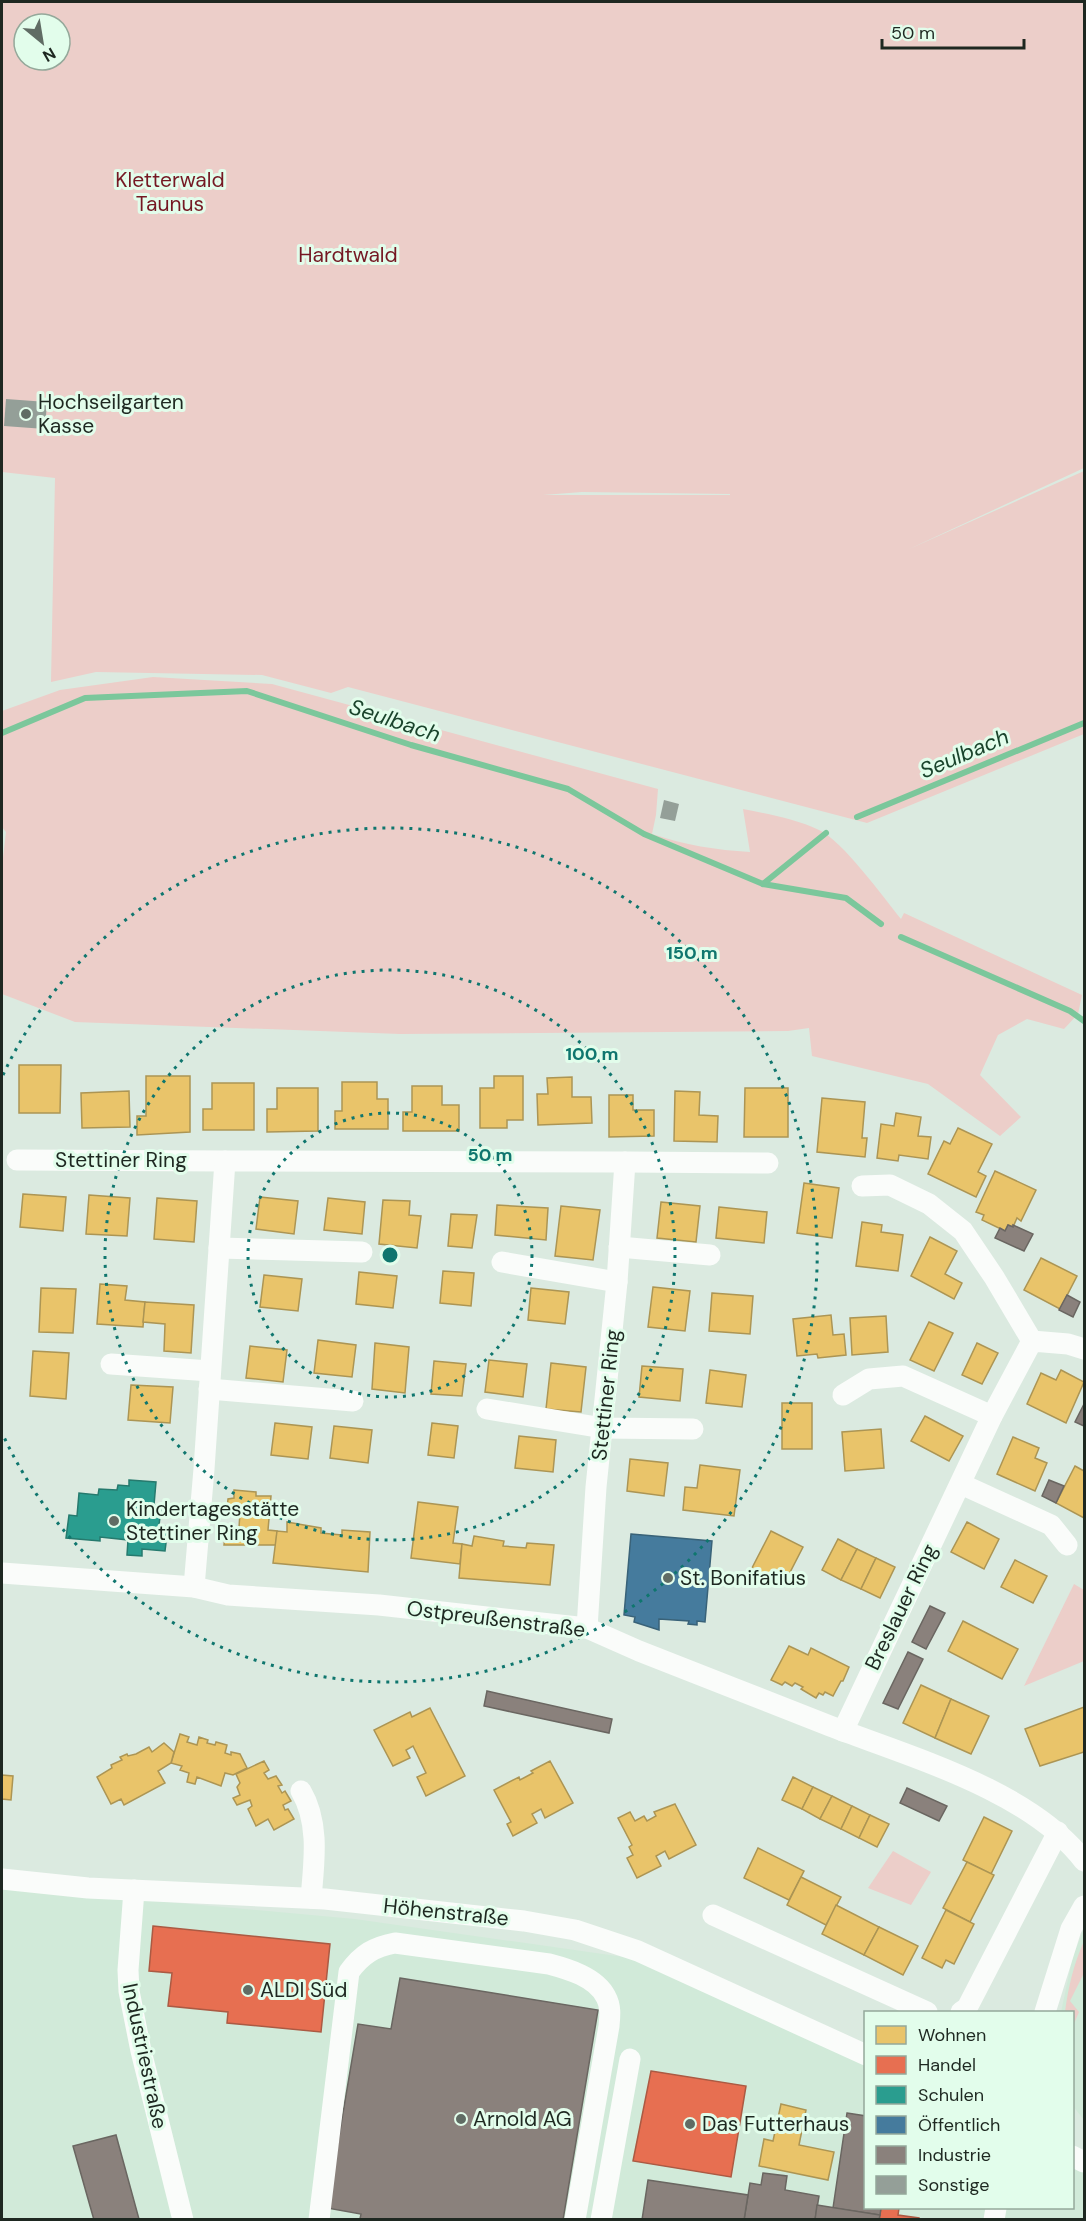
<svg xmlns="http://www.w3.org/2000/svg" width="1086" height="2221" font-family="'DM Sans',sans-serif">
  <rect width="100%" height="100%" fill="#dbeae0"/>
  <g fill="#d1ead9">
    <polygon points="2,1887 355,1919 631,1958 865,2065 866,2208 1072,2208 1073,2161 1084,2167 1084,2219 2,2219"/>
    <polygon points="1084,1929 1084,2120 1073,2106 1072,2012 1061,2012 1073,1956"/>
  </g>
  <g fill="#eccec9" fill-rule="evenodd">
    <path d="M 2,2 L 1084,2 L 1084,468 L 907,550 L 1084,471 L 1084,734 L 867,823 L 348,687 L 331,693 L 262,675 L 96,672 L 51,682 L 55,478 L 2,472 ZM 24,24 L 60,24 L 60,60 L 24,60 ZM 582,492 L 730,494 L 730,495 L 543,495 Z"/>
    <path d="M 153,677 L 272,684 L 658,789 L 656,815 L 652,834 C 685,845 716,850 750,852 L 743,809 C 768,814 796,819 819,830 C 843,841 883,897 901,919 L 904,913 L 1082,995 L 1078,1014 L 1064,1029 L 1027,1019 L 998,1035 L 980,1075 L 1021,1117 L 1000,1136 L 928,1084 L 812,1056 L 809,1028 L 788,1031 L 400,1034 L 75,1022 L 2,994 L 2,866 L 6,832 L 2,827 L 2,711 L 60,690 Z"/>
    <polygon points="1074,1584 1084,1590 1084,1661 1024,1686"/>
    <polygon points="893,1851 931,1872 911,1905 868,1888"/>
    <path d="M 1084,1941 L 1084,1973 L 1070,2001 L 1079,2012 L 1073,2026 L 1072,2012 L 1065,2012 C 1068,1988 1074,1963 1084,1941 Z"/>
  </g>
  <g fill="#e9c46a" stroke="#ac9554" stroke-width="1.5">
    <polygon points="19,1065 61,1065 60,1113 19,1113"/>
    <polygon points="146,1076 190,1076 190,1132 137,1135 137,1116 146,1116"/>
    <polygon points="494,1076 523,1076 523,1120 507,1120 507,1128 480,1128 480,1088 494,1088"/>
    <polygon points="572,1077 572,1097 591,1097 592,1123 538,1125 537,1094 548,1094 547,1078"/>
    <polygon points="342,1082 377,1082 377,1099 388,1099 388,1129 335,1129 335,1111 342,1111"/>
    <polygon points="212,1083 254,1083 254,1130 203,1130 203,1109 212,1109"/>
    <polygon points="412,1086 442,1086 442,1105 459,1105 459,1131 403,1131 403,1112 412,1112"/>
    <polygon points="277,1088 318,1088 318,1131 267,1132 267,1109 277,1109"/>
    <polygon points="745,1088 788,1088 788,1137 744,1137"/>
    <polygon points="129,1091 130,1127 82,1128 81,1093"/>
    <polygon points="675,1091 700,1092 699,1115 718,1116 717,1142 674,1141"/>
    <polygon points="609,1095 633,1095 633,1110 654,1110 654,1136 609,1137"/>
    <polygon points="822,1098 865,1102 862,1138 867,1138 865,1157 817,1152"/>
    <polygon points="896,1113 921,1117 918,1136 931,1137 928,1159 899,1155 898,1161 877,1158 881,1124 894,1126"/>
    <polygon points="958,1128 992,1144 978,1172 986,1176 976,1197 928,1174 944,1141 950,1144"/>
    <polygon points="995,1171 1036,1190 1021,1221 1017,1218 1013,1227 1008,1225 1005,1231 982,1220 984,1215 976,1212"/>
    <polygon points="804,1183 839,1188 832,1238 797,1233"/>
    <polygon points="23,1194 66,1197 63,1231 20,1227"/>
    <polygon points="89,1195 130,1198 127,1236 86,1234"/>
    <polygon points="260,1197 298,1201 294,1234 256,1229"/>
    <polygon points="157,1198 197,1201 194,1242 154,1239"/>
    <polygon points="328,1198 365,1202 362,1234 324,1230"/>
    <polygon points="383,1200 410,1201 409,1215 421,1216 417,1248 379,1244"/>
    <polygon points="661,1202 700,1206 696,1242 657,1238"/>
    <polygon points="497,1205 548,1208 546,1240 495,1235"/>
    <polygon points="561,1206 600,1210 593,1260 555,1256"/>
    <polygon points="719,1207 767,1212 764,1243 716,1238"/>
    <polygon points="451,1214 477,1215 472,1248 448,1246"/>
    <polygon points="862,1222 882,1225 881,1232 903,1235 898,1271 856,1266"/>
    <polygon points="930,1237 957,1251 945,1274 962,1283 954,1299 911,1276"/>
    <polygon points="1041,1258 1077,1276 1060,1309 1024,1290"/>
    <polygon points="443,1271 474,1273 471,1306 440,1303"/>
    <polygon points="359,1272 397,1276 393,1308 356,1304"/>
    <polygon points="264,1275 302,1279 298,1311 260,1307"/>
    <polygon points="100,1284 127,1286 125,1300 145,1302 143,1327 97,1324"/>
    <polygon points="653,1287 690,1291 685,1331 648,1327"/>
    <polygon points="41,1288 76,1289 73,1333 39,1332"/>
    <polygon points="531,1288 569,1292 565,1324 528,1320"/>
    <polygon points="712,1293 753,1296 750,1334 709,1331"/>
    <polygon points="145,1302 194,1305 191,1353 164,1351 165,1324 143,1322"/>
    <polygon points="831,1315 833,1335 844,1334 846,1355 818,1358 817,1354 797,1356 793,1319"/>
    <polygon points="886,1316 888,1352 852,1355 850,1318"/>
    <polygon points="929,1322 953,1333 934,1371 910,1360"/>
    <polygon points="318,1340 356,1345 352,1377 314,1373"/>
    <polygon points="375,1343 409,1347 405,1393 372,1389"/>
    <polygon points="977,1343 998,1353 982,1384 962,1375"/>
    <polygon points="250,1346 287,1350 283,1382 246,1378"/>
    <polygon points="33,1351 69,1353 66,1399 30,1396"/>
    <polygon points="489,1360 527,1364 523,1397 485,1392"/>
    <polygon points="434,1361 466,1364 462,1396 431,1394"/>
    <polygon points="551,1363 586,1367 581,1412 546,1409"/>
    <polygon points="642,1366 683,1369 680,1401 639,1397"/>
    <polygon points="710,1370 746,1375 742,1407 706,1403"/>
    <polygon points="1061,1370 1084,1382 1066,1423 1027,1404 1041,1373 1056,1380"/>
    <polygon points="131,1385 173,1387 170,1423 128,1420"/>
    <rect x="782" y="1403" width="30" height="46"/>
    <polygon points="925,1416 963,1436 949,1461 911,1441"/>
    <polygon points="275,1423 312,1427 308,1459 271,1455"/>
    <polygon points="432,1423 458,1426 454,1458 428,1455"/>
    <polygon points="334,1426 372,1430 368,1463 330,1458"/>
    <polygon points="881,1429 884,1468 845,1471 842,1432"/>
    <polygon points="519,1436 556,1440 553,1472 515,1468"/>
    <polygon points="1013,1437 1039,1448 1035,1458 1047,1463 1035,1491 997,1474"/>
    <polygon points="630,1459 668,1463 664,1496 627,1491"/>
    <polygon points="700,1465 740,1470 734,1516 683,1510 685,1487 697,1488"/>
    <polygon points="1075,1466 1084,1471 1084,1518 1056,1503"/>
    <polygon points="234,1490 256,1492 256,1496 271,1496 268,1530 277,1531 276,1545 224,1545 226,1526 239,1528 240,1512 227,1511 228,1499 234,1498"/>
    <polygon points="418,1502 458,1507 453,1543 462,1544 460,1564 411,1558"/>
    <polygon points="287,1522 321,1528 321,1533 342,1535 342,1530 370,1532 368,1572 273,1563 277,1531 287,1532"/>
    <polygon points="967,1522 999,1539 984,1569 951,1552"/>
    <polygon points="771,1531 803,1547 784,1584 752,1568"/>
    <polygon points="474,1536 504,1541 503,1546 526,1548 527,1543 554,1545 550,1585 459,1578 462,1544 472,1546"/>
    <polygon points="838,1539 857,1549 841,1580 822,1570"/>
    <polygon points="857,1549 876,1558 861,1589 841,1580"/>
    <polygon points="876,1558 895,1567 880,1598 861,1589"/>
    <polygon points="1015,1560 1047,1576 1033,1603 1001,1587"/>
    <polygon points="963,1621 1018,1649 1002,1679 948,1651"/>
    <polygon points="789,1646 808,1655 811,1648 849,1667 843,1681 841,1681 833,1696 825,1692 823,1695 819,1693 816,1698 801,1689 803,1687 795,1683 792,1686 785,1682 782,1685 771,1680"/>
    <polygon points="921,1685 951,1699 935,1738 903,1723"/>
    <polygon points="951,1699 989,1716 971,1754 935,1738"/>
    <polygon points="1084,1707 1084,1752 1040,1766 1025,1729"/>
    <polygon points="430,1708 465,1776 426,1796 417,1777 426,1773 413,1746 406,1750 410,1758 393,1766 374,1730 410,1712 412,1717"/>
    <polygon points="180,1734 189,1737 187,1742 197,1745 199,1737 208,1740 207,1743 215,1745 216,1742 227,1745 225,1753 231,1755 231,1752 240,1754 247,1768 233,1775 225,1773 221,1786 197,1777 195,1784 187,1782 189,1773 180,1770 182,1766 171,1763"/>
    <polygon points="164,1743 174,1752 171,1763 158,1771 165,1783 124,1805 121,1799 111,1804 97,1777 112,1768 111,1765 122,1760 120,1757 127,1754 128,1756 136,1754 149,1747 152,1752"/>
    <polygon points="264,1761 269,1770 264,1773 268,1779 276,1776 282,1785 278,1786 282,1793 285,1791 291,1801 283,1805 285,1810 288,1809 294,1819 274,1830 268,1819 256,1826 248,1809 252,1806 250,1800 237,1805 233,1798 240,1795 237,1787 240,1783 236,1774"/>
    <polygon points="550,1761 573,1803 545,1818 541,1809 532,1814 537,1823 513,1836 507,1824 511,1822 494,1790 519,1777 520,1780 533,1773 531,1771"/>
    <polygon points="2,1775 13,1776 11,1800 2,1799"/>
    <polygon points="793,1777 813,1787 802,1809 782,1800"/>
    <polygon points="813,1787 832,1796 820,1819 802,1809"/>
    <polygon points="832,1796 852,1806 841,1829 820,1819"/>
    <polygon points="675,1804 696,1845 669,1859 665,1851 656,1856 661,1866 637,1878 627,1858 633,1855 629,1847 632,1845 618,1818 630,1812 635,1821 644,1816 647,1821 656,1816 654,1812"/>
    <polygon points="852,1806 870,1815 859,1838 841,1829"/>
    <polygon points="870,1815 889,1824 877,1847 859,1838"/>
    <polygon points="984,1817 1012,1831 991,1874 963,1860"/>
    <polygon points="758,1848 804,1871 789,1900 744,1878"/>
    <polygon points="967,1862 994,1875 970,1922 943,1908"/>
    <polygon points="801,1877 841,1897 826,1925 787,1905"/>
    <polygon points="836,1905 879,1927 864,1955 822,1934"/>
    <polygon points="946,1910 974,1924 954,1964 946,1960 942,1968 922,1958"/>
    <polygon points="879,1927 918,1946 903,1975 864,1955"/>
    <polygon points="781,2104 806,2110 799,2145 834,2152 828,2180 759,2166 764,2139 773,2141"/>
  </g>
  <g fill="#e76f51" stroke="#ab5a43" stroke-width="1.5">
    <polygon points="153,1926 330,1944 321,2032 227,2023 228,2012 168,2006 172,1973 149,1971"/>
    <polygon points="651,2071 746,2086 731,2177 633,2161"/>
    <polygon points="881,2208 899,2208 898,2215 919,2218 919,2220 879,2220"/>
  </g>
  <polygon fill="#2a9d8f" stroke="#267a6e" stroke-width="1.5" points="129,1480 156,1482 154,1505 161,1506 159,1526 168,1527 165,1551 142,1549 142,1556 127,1555 128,1540 100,1537 100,1541 66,1538 69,1515 77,1516 79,1493 98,1495 99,1489 117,1490 118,1485 129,1486"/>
  <polygon fill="#457b9d" stroke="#396278" stroke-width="1.5" points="631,1534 712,1541 705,1622 697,1621 697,1625 688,1624 689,1621 659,1619 659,1630 634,1622 635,1617 624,1615"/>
  <g fill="#8a817c" stroke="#6a6661" stroke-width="1.5">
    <polygon points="1008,1225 1013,1227 1013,1225 1033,1234 1024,1251 995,1238 1000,1228 1005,1231"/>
    <polygon points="1067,1295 1080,1302 1073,1317 1059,1310"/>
    <polygon points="1084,1404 1084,1426 1075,1422"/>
    <polygon points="1049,1480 1064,1486 1056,1503 1042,1496"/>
    <polygon points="930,1606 945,1613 926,1649 912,1642"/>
    <polygon points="908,1652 923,1659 898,1709 883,1703"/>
    <polygon points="487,1691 612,1719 609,1733 484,1706"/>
    <polygon points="907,1788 947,1806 939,1821 900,1803"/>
    <polygon points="400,1978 598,2010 563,2220 364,2220 360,2219 361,2214 327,2208 358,2024 391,2029"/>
    <polygon points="847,2113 866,2116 866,2208 881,2208 880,2215 833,2208"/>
    <polygon points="116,2135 139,2219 139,2220 94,2220 73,2146"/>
    <polygon points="763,2173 787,2176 785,2190 819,2196 815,2220 744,2220 750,2183 761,2185"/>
    <polygon points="648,2180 748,2195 744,2220 642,2220"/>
    <polygon points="817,2205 880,2215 879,2220 815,2220"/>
  </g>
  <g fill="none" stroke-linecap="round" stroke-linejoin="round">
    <g stroke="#7bc79b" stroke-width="6">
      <polyline points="2,733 85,698 247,691 411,745 568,789 644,834 763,884 846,898 881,924"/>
      <polyline points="857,817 1084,723"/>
      <polyline points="763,884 826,833"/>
      <polyline points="901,937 1070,1011 1084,1021"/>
    </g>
  </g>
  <g fill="#949f98">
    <polygon points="6,399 47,402 45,429 4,426"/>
    <polygon points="664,800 679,804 675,821 660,818"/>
  </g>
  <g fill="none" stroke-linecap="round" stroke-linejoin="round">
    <g stroke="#fafcfa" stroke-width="21">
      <polyline points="17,1160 225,1161"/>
      <polyline points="625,1162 768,1163"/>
      <polyline points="862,1186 890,1185 929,1204 963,1231 994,1277 1032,1341"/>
      <polyline points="619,1247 710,1255"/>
      <polyline points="219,1248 362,1252"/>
      <polyline points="502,1262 617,1282"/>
      <polyline points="111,1364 210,1371"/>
      <polyline points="209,1389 353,1401"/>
      <polyline points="843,1395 869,1379 903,1376 992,1416"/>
      <polyline points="487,1409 603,1428 693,1429"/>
      <polyline points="961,1484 1051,1525 1067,1545"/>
      <path d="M 2,1573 L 194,1587 L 228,1595 L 379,1605 L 587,1628 L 639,1651 C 703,1676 766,1701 830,1726 C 911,1757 1031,1791 1084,1861"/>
      <polyline points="194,1587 204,1469 225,1161 625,1162 617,1282 596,1487 587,1628"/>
      <polyline points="843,1731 992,1416 1032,1341 1068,1344 1084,1349"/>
      <path d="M 301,1791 C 320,1823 314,1863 311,1898"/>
      <polyline points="2,1879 88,1888 325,1899 524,1921 575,1930 638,1951 866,2055"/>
      <polyline points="134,1890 128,1970 129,1991 141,2051 183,2220"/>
      <polyline points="713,1915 927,2012"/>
      <polyline points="961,2012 967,2008 1058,1832"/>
      <polyline points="1045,2012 1071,1929 1084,1906"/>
      <polyline points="1072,2156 1084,2162"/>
      <path d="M 319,2220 L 349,1972 C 362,1954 374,1947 395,1943 L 549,1964 C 568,1969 596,1977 606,1997 C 611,2006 610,2016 609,2026 L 575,2220"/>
      <polyline points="601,2220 630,2059"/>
      <polyline points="994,2220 996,2208"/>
    </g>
  </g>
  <g fill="none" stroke="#0f766e" stroke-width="3" stroke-dasharray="3 6">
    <circle cx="390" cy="1255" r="142"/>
    <circle cx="390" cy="1255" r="285"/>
    <path d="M3 1075A427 427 0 1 1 3 1435"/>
  </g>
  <g fill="#606c64" stroke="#e2fdeb" stroke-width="2">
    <circle cx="26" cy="414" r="6"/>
    <circle cx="114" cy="1521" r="6"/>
    <circle cx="668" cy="1578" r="6"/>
    <circle cx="248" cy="1990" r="6"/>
    <circle cx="461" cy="2119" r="6"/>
    <circle cx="690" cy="2124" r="6"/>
  </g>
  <g text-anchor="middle" stroke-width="6" stroke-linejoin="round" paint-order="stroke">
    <g font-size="21" fill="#751823" stroke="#e2fdeb">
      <text x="170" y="187">Kletterwald<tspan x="170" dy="24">Taunus</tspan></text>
      <text x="348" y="262">Hardtwald</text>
    </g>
    <g font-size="21" fill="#1e2821" stroke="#e2fdeb" text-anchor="start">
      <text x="38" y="409">Hochseilgarten<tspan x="38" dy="24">Kasse</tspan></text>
      <text x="126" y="1516">Kindertagesstätte<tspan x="126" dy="24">Stettiner Ring</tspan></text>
      <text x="680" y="1585">St. Bonifatius</text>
      <text x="260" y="1997">ALDI Süd</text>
      <text x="473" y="2126">Arnold AG</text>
      <text x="702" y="2131">Das Futterhaus</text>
    </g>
    <g font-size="21" fill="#1e2821" stroke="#e2fdeb">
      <text x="121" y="1167">Stettiner Ring</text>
      <text transform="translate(606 1395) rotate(-84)" y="7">Stettiner Ring</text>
      <text transform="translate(901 1607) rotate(-64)" y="7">Breslauer Ring</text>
      <text transform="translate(496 1619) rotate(7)" y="7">Ostpreußenstraße</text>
      <text transform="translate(446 1912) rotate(6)" y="7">Höhenstraße</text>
      <text transform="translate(145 2056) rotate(78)" y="7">Industriestraße</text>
    </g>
    <g font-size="22" font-style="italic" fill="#1a442c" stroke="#e2fdeb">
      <text transform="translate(395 720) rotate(18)" y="8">Seulbach</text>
      <text transform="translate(964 753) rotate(-23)" y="8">Seulbach</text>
    </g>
  </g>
  <circle cx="390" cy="1255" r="9" fill="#0f766e" stroke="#e2fdeb" stroke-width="3"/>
  <g font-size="18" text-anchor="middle" font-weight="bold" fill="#0f766e" stroke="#e2fdeb" stroke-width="6" stroke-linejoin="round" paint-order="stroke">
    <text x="692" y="959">150 m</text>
    <text x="592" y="1060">100 m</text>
    <text x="490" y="1161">50 m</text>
  </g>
  <rect width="1086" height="2221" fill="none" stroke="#1e2821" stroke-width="6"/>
  <rect x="864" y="2011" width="210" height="198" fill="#e2fdeb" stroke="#94a89a" stroke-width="1.5"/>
  <rect x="876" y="2026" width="30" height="18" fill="#e9c46a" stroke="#94a89a" stroke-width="1.5"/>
  <text x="918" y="2041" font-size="18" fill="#1e2821">Wohnen</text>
  <rect x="876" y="2056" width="30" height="18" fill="#e76f51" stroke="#94a89a" stroke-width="1.5"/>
  <text x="918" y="2071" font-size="18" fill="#1e2821">Handel</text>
  <rect x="876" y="2086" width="30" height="18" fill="#2a9d8f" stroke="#94a89a" stroke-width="1.5"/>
  <text x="918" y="2101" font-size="18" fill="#1e2821">Schulen</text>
  <rect x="876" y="2116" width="30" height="18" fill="#457b9d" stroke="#94a89a" stroke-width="1.5"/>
  <text x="918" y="2131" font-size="18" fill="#1e2821">Öffentlich</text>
  <rect x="876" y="2146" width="30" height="18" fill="#8a817c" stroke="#94a89a" stroke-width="1.5"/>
  <text x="918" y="2161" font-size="18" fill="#1e2821">Industrie</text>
  <rect x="876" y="2176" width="30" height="18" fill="#949f98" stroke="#94a89a" stroke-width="1.5"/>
  <text x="918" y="2191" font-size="18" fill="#1e2821">Sonstige</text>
  <g transform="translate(42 42) rotate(150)"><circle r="28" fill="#e2fdeb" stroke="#94a89a" stroke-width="1.5"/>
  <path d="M0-4.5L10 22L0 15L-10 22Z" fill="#606c64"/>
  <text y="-9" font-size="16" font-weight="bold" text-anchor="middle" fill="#1e2821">N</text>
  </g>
  <path d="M882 39v9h142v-9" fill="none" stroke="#1e2821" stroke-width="3"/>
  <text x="891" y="39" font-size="18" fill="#1e2821" stroke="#e2fdeb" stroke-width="4.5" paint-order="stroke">50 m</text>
</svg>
